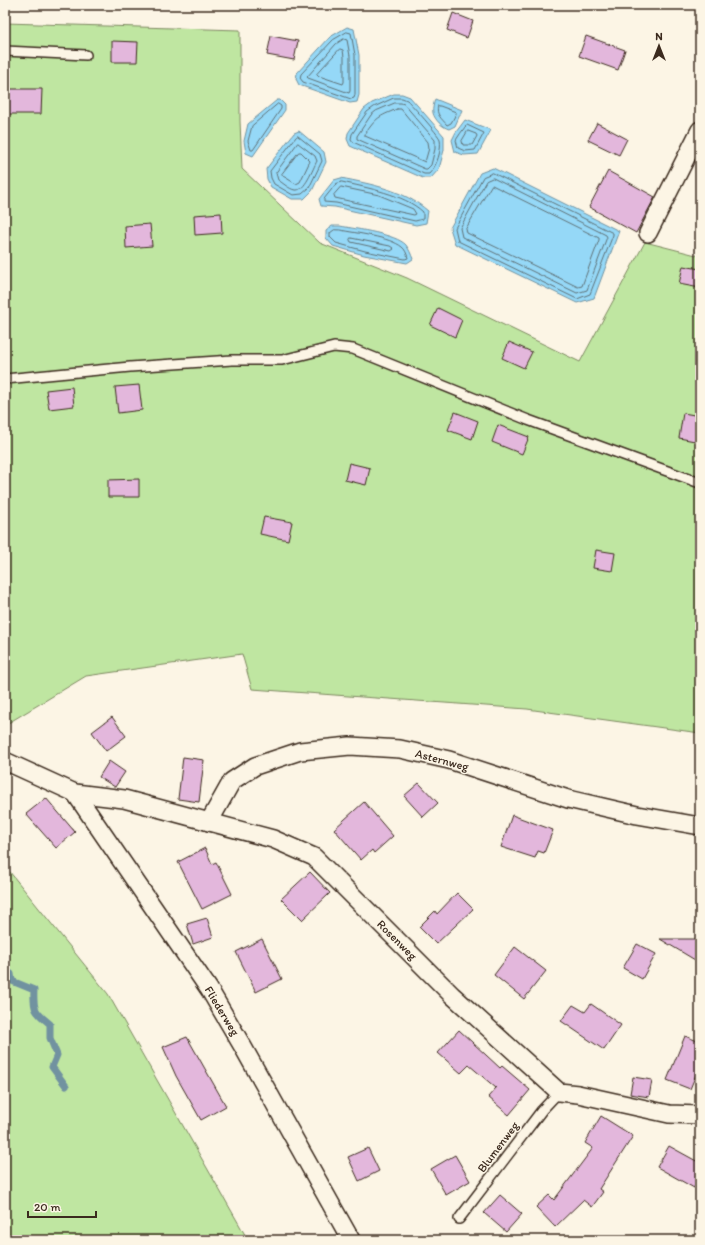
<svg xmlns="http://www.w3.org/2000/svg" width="705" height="1245" font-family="Itim,sans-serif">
  <rect width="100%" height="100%" fill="#fcf5e5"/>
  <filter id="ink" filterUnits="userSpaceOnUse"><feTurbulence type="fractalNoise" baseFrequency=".025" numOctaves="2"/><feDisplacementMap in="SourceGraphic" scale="8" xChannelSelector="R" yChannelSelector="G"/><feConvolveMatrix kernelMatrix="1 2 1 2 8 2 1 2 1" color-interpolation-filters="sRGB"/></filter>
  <g filter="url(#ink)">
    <g fill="#bfe6a1" stroke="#7d8860">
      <polygon points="5,23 240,30 240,121 242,169 320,243 407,278 580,362 645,242 700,256 700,733 527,709 252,689 242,654 86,676 5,725"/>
      <polygon points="5,866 108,994 248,1240 5,1240"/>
    </g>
    <g fill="#95d8f7" stroke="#7192a0">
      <polygon points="347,27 354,29 359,55 359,95 357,102 350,103 299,85 296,79 297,73 330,37"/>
      <polygon points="394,94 402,94 410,97 444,136 444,150 439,169 431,178 423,178 350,146 347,139 348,133 364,109 372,103"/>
      <path d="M 435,99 L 462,110 L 455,126 L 449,129 C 442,127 435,120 433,113 C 432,109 434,103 435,99 Z"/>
      <polygon points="277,100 280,100 285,105 285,110 253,156 246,153 244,141 248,124"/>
      <polygon points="465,120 491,130 478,154 464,155 455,152 452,140 456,132"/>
      <polygon points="299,131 324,152 326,162 312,191 304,199 292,199 271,187 267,179 266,169 294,133"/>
      <polygon points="493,168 619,231 594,298 577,303 455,244 450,228 480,173"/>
      <path d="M 341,178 C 371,184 404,190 428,211 L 426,223 L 416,225 L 335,207 L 321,206 L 319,199 L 334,180 Z"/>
      <path d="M 332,226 L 340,226 C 356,229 396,234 406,245 C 409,249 411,254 413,259 L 407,263 L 364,255 L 333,246 L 326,238 L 326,231 Z"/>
    </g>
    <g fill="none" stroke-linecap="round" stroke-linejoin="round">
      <g stroke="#5f7075" stroke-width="1">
        <polygon points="347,32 351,33 355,55 355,95 354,98 351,99 303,82 300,78 301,74 333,40"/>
        <polygon points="344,39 347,40 350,56 350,91 349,93 308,78 307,77 336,44"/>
        <polygon points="340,49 343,50 344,57 344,82 343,84 319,76 317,74"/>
        <path d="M 394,98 L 402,98 L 407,100 C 413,106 438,134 440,139 C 442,150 437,166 429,174 L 424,174 L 353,142 L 351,139 L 352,134 L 367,112 L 374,107 Z"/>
        <polygon points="395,103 401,103 404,104 435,140 435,149 431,165 427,169 425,169 357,139 357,136 371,115 376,111"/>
        <polygon points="278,104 281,106 281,109 253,150 251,150 248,141 252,126"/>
        <path d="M 438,106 L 440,106 L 456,112 L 456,114 L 451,123 L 447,125 C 442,119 435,114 438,106 Z"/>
        <path d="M 397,109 L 401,109 L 428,142 L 429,148 L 425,162 L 365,136 L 365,134 C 377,117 378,117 397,109 Z"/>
        <polygon points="467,125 484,133 475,150 465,151 458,148 456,140 460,134"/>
        <polygon points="468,131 476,134 477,136 472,145 463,145 462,141"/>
        <polygon points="298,136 320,154 322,161 309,188 302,194 293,195 274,184 271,178 270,171 296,137"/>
        <path d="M 298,143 L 315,156 L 317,161 C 313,168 305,192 295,190 C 289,189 283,183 278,180 L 276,173 Z"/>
        <polygon points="299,152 301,152 310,161 300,182 296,184 283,176 282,174"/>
        <polygon points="493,173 613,233 613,235 590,294 577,299 458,241 455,228 483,177"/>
        <polygon points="493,178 606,235 607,237 587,290 577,293 462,237 460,228 486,181"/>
        <path d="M 342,182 C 367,188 404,194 423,212 L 423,219 L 415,221 L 336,203 L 324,202 L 324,199 L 336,184 Z"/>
        <polygon points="492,185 599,238 599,240 582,286 578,287 467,233 466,229"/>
        <polygon points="341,187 379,195 413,209 416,214 414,215 335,198 334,195"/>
        <path d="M 340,230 C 355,233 390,237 402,247 C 405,249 407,254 408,258 L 405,259 L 365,251 L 336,243 L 330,237 L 330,233 L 334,230 Z"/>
        <polygon points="351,238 390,246 393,248 394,249 391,251 351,242 350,240"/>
      </g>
      <path stroke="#7192a0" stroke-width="7" d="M 5,971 L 11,974 L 12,981 L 34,990 C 33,1010 35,1012 50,1024 L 50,1038 L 57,1055 L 52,1067 L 66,1086"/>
    </g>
    <g fill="#e3b7dc" stroke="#3b2a1e">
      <polygon points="453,13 473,21 467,38 447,30"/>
      <polygon points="271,36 298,41 294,60 267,55"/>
      <polygon points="586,36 625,50 618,70 579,56"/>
      <polygon points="112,41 138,42 137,62 112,62"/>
      <polygon points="5,89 42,89 41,114 5,114"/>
      <polygon points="597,123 627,139 619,155 588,140"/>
      <polygon points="608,171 655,197 636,233 589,207"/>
      <polygon points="221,213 222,233 195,235 194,215"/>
      <polygon points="150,224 152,246 126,248 125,226"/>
      <polygon points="683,266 700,269 700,288 679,284"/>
      <polygon points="438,308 462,320 455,337 430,325"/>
      <polygon points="509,342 532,352 524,368 502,358"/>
      <polygon points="139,385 142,410 118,413 115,387"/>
      <polygon points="72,387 74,406 49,409 46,390"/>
      <polygon points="455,412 478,421 472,439 448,430"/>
      <polygon points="683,413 700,416 700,442 679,438"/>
      <polygon points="498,425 529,437 522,454 492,442"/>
      <polygon points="349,463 370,468 366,485 345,480"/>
      <polygon points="139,479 139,497 108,497 108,480"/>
      <polygon points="264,517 292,522 288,540 260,534"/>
      <polygon points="596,550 615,553 612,571 593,568"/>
      <polygon points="112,717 126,736 106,751 92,732"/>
      <polygon points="183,757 204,760 199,802 178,799"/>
      <polygon points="109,761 125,772 115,787 99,777"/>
      <polygon points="419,783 438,803 423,817 404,796"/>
      <polygon points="46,798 75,832 56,848 26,814"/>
      <polygon points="364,802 393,836 374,853 372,850 361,860 334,829"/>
      <polygon points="512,815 553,830 544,853 538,851 535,858 501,847"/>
      <polygon points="205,848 212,864 216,862 232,894 202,909 178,862"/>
      <polygon points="310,872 330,893 302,920 281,899"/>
      <polygon points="457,893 473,909 436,944 419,927 435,911 437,914"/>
      <polygon points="207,918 213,937 193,944 187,924"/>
      <polygon points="262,939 282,979 256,992 236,952"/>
      <polygon points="660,939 700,939 700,963"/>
      <polygon points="637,944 656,954 642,979 623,968"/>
      <polygon points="515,947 546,971 524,999 494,975"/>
      <polygon points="591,1004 621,1025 604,1050 561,1021 573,1005 585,1012"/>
      <polygon points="459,1030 500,1068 502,1066 530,1090 509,1115 488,1097 496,1088 469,1065 461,1073 438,1053"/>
      <polygon points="685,1036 700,1042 700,1065 690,1089 667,1080"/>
      <polygon points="187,1037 226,1106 201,1120 176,1076 163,1047"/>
      <polygon points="633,1077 652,1080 649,1097 630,1094"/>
      <polygon points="601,1116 633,1136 599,1189 603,1192 592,1207 583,1200 555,1227 536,1207 549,1195 554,1200 593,1148 585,1143"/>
      <polygon points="669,1146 700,1163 700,1178 694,1188 657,1167"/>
      <polygon points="368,1148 379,1171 359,1181 348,1157"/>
      <polygon points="455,1155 470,1181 446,1195 431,1169"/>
      <polygon points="500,1195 522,1214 506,1232 484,1213"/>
    </g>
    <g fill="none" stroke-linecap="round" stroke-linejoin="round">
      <g stroke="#3b2a1e" stroke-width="12">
        <g id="service">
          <polyline points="5,51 86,55"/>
          <polyline points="5,379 130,367 232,360 282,360 334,347 353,349 528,420 700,483"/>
          <polyline points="459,1219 542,1110 559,1092"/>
        </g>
      </g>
      <g stroke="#3b2a1e" stroke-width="20">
        <g id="minor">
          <polyline points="648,233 700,130"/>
          <polyline points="5,761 75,793 124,799 273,839 314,857 452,995 559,1092 578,1094 669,1114 700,1115"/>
          <polyline points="75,793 209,989 243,1047 351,1240"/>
          <polyline points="209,822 232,781 255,766 300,751 350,746 400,749 449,760 568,799 637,815 700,826"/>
        </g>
      </g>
      <use href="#service" stroke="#fcf5e5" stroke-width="9"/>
      <use href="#minor" stroke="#fcf5e5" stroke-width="17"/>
    </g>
  </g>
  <g text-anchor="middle" stroke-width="3" stroke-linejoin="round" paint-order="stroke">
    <g font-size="12" fill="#3b2a1e" stroke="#fcf5e5">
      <text transform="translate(442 760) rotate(15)" y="4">Asternweg</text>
      <text transform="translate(397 940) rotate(45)" y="4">Rosenweg</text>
      <text transform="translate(222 1011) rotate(59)" y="4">Fliederweg</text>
      <text transform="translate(498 1147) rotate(-53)" y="4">Blumenweg</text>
    </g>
  </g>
  <rect width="705" height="1245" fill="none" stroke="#fcf5e5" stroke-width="20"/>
  <rect x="10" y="10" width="685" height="1225" fill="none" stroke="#3b2a1e" stroke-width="1.5" filter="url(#ink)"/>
  <g transform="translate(659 46)" stroke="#fcf5e5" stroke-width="3" paint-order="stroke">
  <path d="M0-3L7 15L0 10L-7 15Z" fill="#3b2a1e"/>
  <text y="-6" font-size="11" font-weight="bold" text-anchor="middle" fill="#3b2a1e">N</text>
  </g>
  <path d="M28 1211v6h68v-6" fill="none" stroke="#3b2a1e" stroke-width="2"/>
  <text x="34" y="1211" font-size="12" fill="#3b2a1e" stroke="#fcf5e5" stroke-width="3" paint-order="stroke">20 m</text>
</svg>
